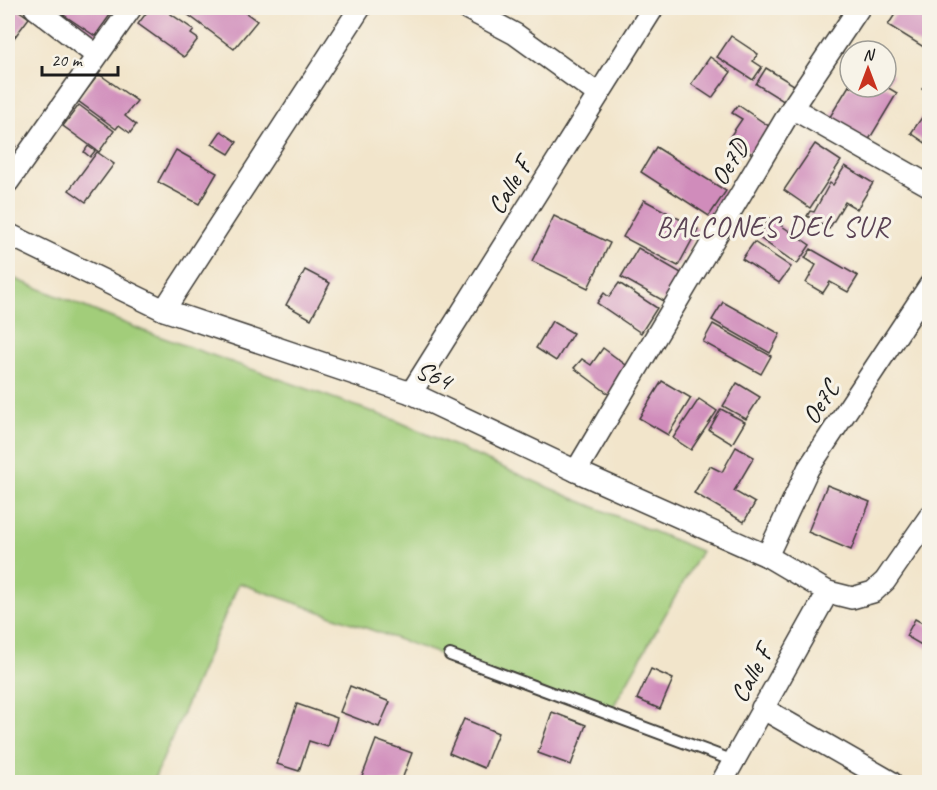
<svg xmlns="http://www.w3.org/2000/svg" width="937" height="790" font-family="Caveat,sans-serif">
  <rect width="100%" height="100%" fill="#f7f3e8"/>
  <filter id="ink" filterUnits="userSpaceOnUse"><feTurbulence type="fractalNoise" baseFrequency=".0167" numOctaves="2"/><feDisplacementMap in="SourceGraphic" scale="12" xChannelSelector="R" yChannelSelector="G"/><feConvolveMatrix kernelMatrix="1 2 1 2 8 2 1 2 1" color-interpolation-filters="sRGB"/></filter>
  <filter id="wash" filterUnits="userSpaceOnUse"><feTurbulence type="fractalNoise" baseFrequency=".008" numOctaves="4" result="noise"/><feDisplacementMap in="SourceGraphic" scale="24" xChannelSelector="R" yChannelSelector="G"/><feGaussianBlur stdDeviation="1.35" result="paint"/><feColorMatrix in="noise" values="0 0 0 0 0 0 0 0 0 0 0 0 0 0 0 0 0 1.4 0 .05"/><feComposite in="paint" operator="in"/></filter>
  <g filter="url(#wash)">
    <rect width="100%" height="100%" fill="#f2e5cb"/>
    <polygon fill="#a2cd7a" stroke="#5f744b" stroke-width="1.5" points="8,276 144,331 395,420 570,497 701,551 609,714 239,583 153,782 8,782"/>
    <g id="blocks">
      <g fill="#d08cbb">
        <polygon points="8,8 15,8 29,18 8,46"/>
        <polygon points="56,8 115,8 95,36 55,9"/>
        <polygon points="150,8 162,8 194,30 191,34 198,39 184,57 138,24"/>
        <polygon points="179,8 239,8 257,21 234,49"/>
        <polygon points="899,8 922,8 930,12 930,51 888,25"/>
        <polygon points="731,36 758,54 753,61 762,67 753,80 717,57"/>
        <polygon points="710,57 731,72 712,98 691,84"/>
        <polygon points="766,68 794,85 785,102 756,84"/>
        <polygon points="886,70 893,74 886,86"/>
        <polygon points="99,74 137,101 125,116 136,125 130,133 119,125 116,129 78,101"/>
        <polygon points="930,77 930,94 922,89"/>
        <polygon points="850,84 850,87 887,87 897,93 867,143 828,120"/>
        <polygon points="79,105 114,131 99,152 63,126"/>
        <polygon points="738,105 773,129 755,156 729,138 742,119 732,113"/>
        <polygon points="930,106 930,146 911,133"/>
        <polygon points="221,131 237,142 229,154 212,144"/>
        <polygon points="8,140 16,146 8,158"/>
        <polygon points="815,144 841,161 810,208 784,190"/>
        <polygon points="88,146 95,151 90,157 84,152"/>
        <polygon points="656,147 726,191 709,216 641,172"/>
        <polygon points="176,150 217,173 199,204 158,182"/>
        <polygon points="97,152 114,164 86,202 69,190"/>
        <polygon points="845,166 873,183 857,209 845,202 829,229 807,216 810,211 814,212 830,183 833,185"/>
        <polygon points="644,200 698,229 678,266 623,237"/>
        <polygon points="554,216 610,243 588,288 532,261"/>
        <polygon points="770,218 810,245 797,264 758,237"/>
        <polygon points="754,242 791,267 779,283 742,259"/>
        <polygon points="638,248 688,277 671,305 621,277"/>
        <polygon points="811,249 858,276 848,292 830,282 823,293 806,283 816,265 805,258"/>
        <polygon points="305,270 330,283 311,319 286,305"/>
        <polygon points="619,283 657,308 641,333 597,303 604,293 609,297"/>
        <polygon points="723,302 780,334 770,353 712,320"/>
        <polygon points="552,321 573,333 556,361 536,348"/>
        <polygon points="713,324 771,356 761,374 703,342"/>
        <polygon points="603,348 630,368 610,395 574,368 582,359 591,365"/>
        <polygon points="662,381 691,398 668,435 639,418"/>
        <polygon points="737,383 760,397 746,419 723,406"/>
        <polygon points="699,399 717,411 691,450 673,438"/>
        <polygon points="721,409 745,422 732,444 709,430"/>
        <polygon points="736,447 754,457 734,491 755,503 744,522 694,493 710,466 722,472"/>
        <polygon points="827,485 870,502 851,550 808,532"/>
        <polygon points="915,619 930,627 930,650 906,636"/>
        <polygon points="651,669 673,679 660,709 637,699"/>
        <polygon points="350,686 390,702 379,727 340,712"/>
        <polygon points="297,704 337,718 328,747 309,741 299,771 277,764"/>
        <polygon points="552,712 586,725 571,765 538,753"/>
        <polygon points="464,719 498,733 484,768 449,753"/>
        <polygon points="376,740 412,753 401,782 360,782"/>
      </g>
    </g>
  </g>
  <g filter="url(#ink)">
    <use href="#blocks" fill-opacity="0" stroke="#3c3a36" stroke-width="1.5"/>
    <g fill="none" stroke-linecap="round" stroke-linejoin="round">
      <g stroke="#3c3a36" stroke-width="14">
        <polyline id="lane" points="450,655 734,761"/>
      </g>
      <g stroke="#3c3a36" stroke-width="24">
        <g id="street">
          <polyline points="35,8 96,55"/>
          <polyline points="466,8 515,34 598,94"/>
          <polyline points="792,108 930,186"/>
          <polyline points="8,182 131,8"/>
          <polyline points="8,234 164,310 411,393 576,471 767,556 828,592 852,598 873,592 885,581 930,516"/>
          <polyline points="164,310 360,8"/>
          <polyline points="411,393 653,8"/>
          <polyline points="576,471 792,108 859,8"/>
          <polyline points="767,556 808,469 930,285"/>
          <polyline points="762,708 891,782"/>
          <polyline points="722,782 828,592"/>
        </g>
      </g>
      <use href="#lane" stroke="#fff" stroke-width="10"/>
      <use href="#street" stroke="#fff" stroke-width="21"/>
    </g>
  </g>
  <g text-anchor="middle" stroke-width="6" stroke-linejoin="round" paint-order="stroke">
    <g font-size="26" fill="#1c1c1c" stroke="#f7f3e8">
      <text transform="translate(729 162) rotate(-59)" y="9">Oe7D</text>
      <text transform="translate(509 186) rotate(-58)" y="9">Calle F</text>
      <text transform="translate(434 375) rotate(23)" y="9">S64</text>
      <text transform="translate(820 402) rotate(-57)" y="9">Oe7C</text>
      <text transform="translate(751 674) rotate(-61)" y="9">Calle F</text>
    </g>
    <g font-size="28" letter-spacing="1.5" fill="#5b4354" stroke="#f7f3e8">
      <text x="773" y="236">BALCONES DEL SUR</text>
    </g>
  </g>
  <rect width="937" height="790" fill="none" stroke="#f7f3e8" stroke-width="30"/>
  <g transform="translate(868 69)"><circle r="28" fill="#f7f3e8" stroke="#9f9d96" stroke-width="1.5"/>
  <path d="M0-4.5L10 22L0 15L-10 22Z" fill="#c8321e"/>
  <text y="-9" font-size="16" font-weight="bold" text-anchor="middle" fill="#1c1c1c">N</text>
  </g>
  <path d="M42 66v9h76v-9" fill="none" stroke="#1c1c1c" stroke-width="3"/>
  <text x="51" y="66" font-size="18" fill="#1c1c1c" stroke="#f7f3e8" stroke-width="4.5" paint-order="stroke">20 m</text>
</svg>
